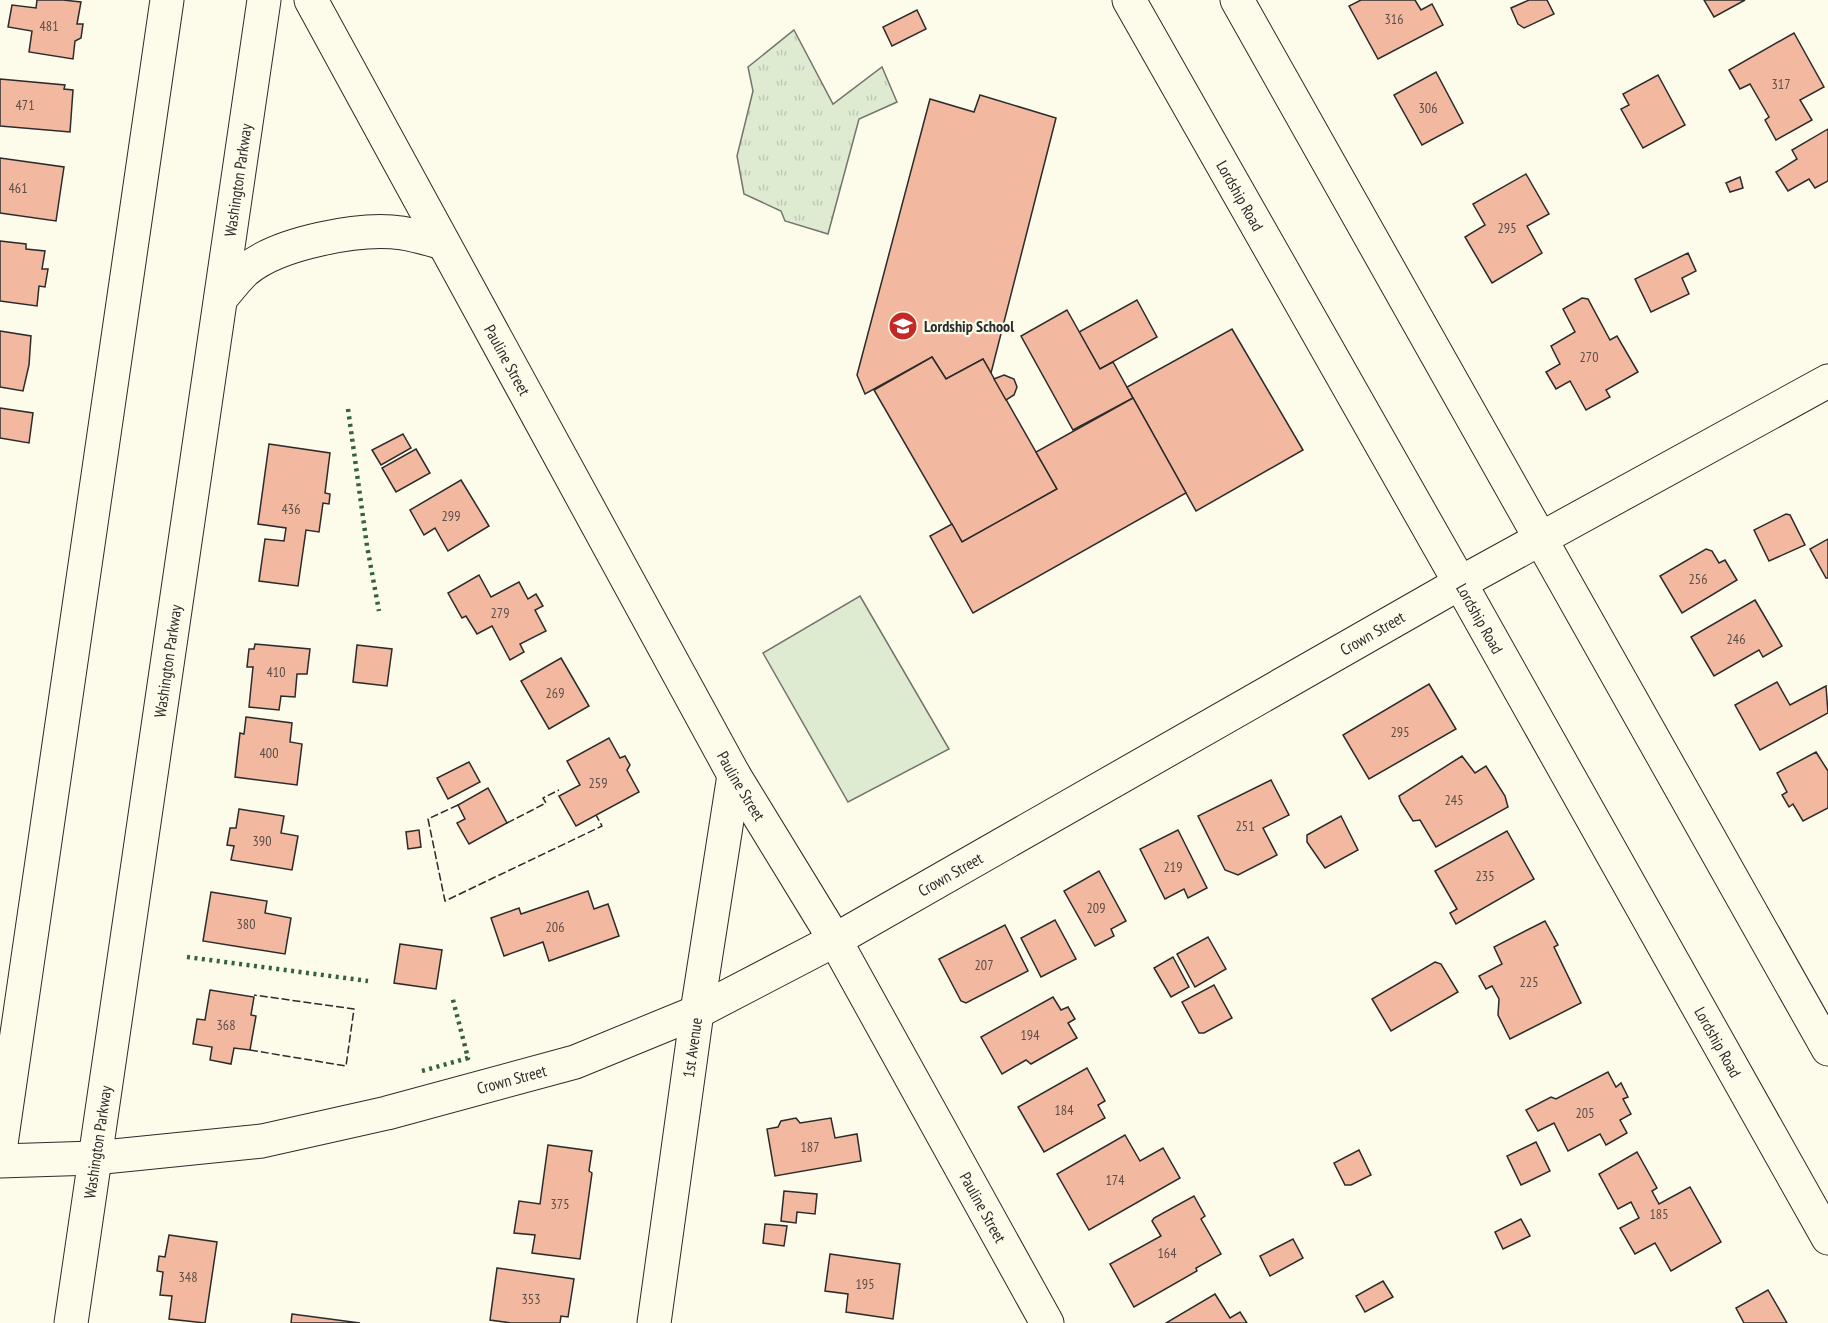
<svg xmlns="http://www.w3.org/2000/svg" width="1828" height="1323" font-family="'PT Sans Narrow',sans-serif">
  <defs>
    <pattern id="park-tufts" width="24" height="20" patternUnits="userSpaceOnUse" patternTransform="scale(1.5)"><rect width="24" height="20" fill="#deebd1"/><path d="M3 7l-1-3M5 7V3M7 7l1-3M15 17l-1-3M17 17v-4M19 17l1-3" fill="none" stroke="#bfcab4"/></pattern>
  </defs>
  <rect width="100%" height="100%" fill="#fdfbea"/>
  <polygon fill="#deebd1" stroke="#74746e" stroke-width="1.5" points="860,596 949,749 848,802 763,653"/>
  <polygon fill="url(#park-tufts)" stroke="#74746e" stroke-width="1.5" points="794,30 833,104 882,67 897,102 859,119 828,234 785,221 781,211 744,194 737,156 753,91 748,67"/>
  <g fill="#f2b8a0" stroke="#2b2b2b" stroke-width="1.5">
    <polygon points="37,0 63,0 81,2 77,24 83,24 81,38 75,41 73,59 29,52 32,31 8,27 12,5 36,8"/>
    <polygon points="1361,0 1415,0 1421,10 1432,4 1443,25 1378,59 1349,6"/>
    <polygon points="1529,0 1547,0 1554,14 1524,28 1518,24 1511,8"/>
    <polygon points="1704,0 1745,0 1714,17"/>
    <polygon points="917,10 926,29 892,46 883,27"/>
    <polygon points="1794,33 1824,87 1800,100 1812,120 1776,140 1765,120 1769,117 1750,84 1740,89 1729,70"/>
    <polygon points="1436,72 1463,123 1422,145 1394,95"/>
    <polygon points="1658,75 1685,125 1643,148 1621,109 1629,105 1623,94"/>
    <polygon points="0,79 65,85 64,89 73,90 70,132 0,126"/>
    <polygon points="980,95 1056,118 991,373 983,359 946,379 932,357 865,394 857,375 930,99 974,112"/>
    <polygon points="1828,129 1828,181 1815,188 1809,179 1788,191 1776,172 1797,159 1792,150"/>
    <polygon points="0,158 64,167 56,221 0,213"/>
    <polygon points="1526,174 1549,214 1527,226 1542,253 1492,283 1465,237 1485,225 1473,204"/>
    <polygon points="1740,177 1743,188 1730,192 1726,183"/>
    <polygon points="0,241 26,244 26,249 45,251 42,269 48,269 45,287 39,286 37,306 0,301"/>
    <polygon points="1688,253 1696,271 1682,278 1689,294 1651,312 1635,279"/>
    <polygon points="1582,298 1588,299 1610,340 1617,336 1638,372 1606,390 1610,397 1586,410 1570,381 1556,389 1546,372 1560,364 1551,346 1575,332 1563,309"/>
    <polygon points="1137,300 1157,337 1100,369 1079,332"/>
    <polygon points="1067,310 1100,369 1113,362 1133,398 1073,430 1021,336"/>
    <polygon points="1232,329 1303,450 1196,511 1127,387"/>
    <polygon points="0,331 31,336 29,365 23,391 0,387"/>
    <polygon points="932,357 946,379 983,359 1057,489 962,542 874,390"/>
    <polygon points="1004,375 1014,379 1017,387 1014,395 1006,400 994,379"/>
    <polygon points="1133,398 1186,493 973,613 930,536 952,524 962,542 1057,489 1036,452"/>
    <polygon points="0,408 33,413 29,443 0,438"/>
    <polygon points="403,434 411,448 381,465 372,450"/>
    <polygon points="269,444 330,453 325,493 330,494 329,504 323,503 319,532 306,530 298,586 259,581 265,539 284,541 286,528 258,524"/>
    <polygon points="416,449 430,473 396,492 382,468"/>
    <polygon points="461,480 489,526 448,551 435,528 424,535 410,510"/>
    <polygon points="1786,514 1790,515 1805,545 1769,561 1754,530"/>
    <polygon points="1828,539 1828,578 1826,578 1810,549"/>
    <polygon points="1706,549 1712,551 1719,563 1725,560 1737,580 1682,613 1660,576"/>
    <polygon points="479,575 491,597 519,582 528,599 536,594 543,606 535,610 546,631 520,644 524,652 510,660 492,626 477,634 466,616 462,618 448,593"/>
    <polygon points="1755,600 1782,646 1763,657 1759,650 1714,676 1691,637"/>
    <polygon points="255,644 310,649 307,674 297,674 295,697 281,696 279,710 249,707 253,667 247,667 249,649 254,649"/>
    <polygon points="357,645 392,649 387,686 353,682"/>
    <polygon points="561,658 589,706 549,729 521,681"/>
    <polygon points="1777,682 1790,705 1826,686 1828,713 1760,750 1735,705"/>
    <polygon points="1429,684 1456,729 1369,779 1343,735"/>
    <polygon points="246,717 292,723 290,742 302,744 297,785 235,777 240,733 244,734"/>
    <polygon points="609,738 620,758 625,756 630,765 627,770 639,792 576,826 559,796 580,785 567,761"/>
    <polygon points="1816,752 1828,771 1828,808 1803,821 1793,804 1789,807 1782,795 1787,792 1777,773"/>
    <polygon points="1462,756 1475,773 1486,766 1505,796 1508,807 1436,847 1420,820 1413,821 1401,802 1399,796"/>
    <polygon points="469,762 480,782 448,799 437,778"/>
    <polygon points="1271,780 1289,815 1263,828 1277,855 1238,875 1225,870 1198,816"/>
    <polygon points="488,788 507,823 469,844 457,823 465,819 458,805"/>
    <polygon points="239,809 284,816 281,833 298,836 292,870 231,860 234,846 227,845 230,828 236,828"/>
    <polygon points="1341,816 1358,850 1325,868 1307,842 1307,835"/>
    <polygon points="419,830 421,847 408,849 406,832"/>
    <polygon points="1178,830 1207,888 1188,898 1184,889 1165,899 1140,849"/>
    <polygon points="1507,831 1534,879 1456,924 1450,913 1457,909 1435,871"/>
    <polygon points="1099,871 1126,921 1111,929 1114,936 1095,946 1064,891"/>
    <polygon points="588,891 594,909 608,904 619,936 549,961 543,942 504,956 491,918 519,908 521,914"/>
    <polygon points="211,892 267,901 265,913 291,918 285,954 203,941"/>
    <polygon points="1055,920 1076,959 1041,977 1021,938"/>
    <polygon points="1545,921 1558,945 1554,947 1581,1003 1510,1039 1498,1015 1499,999 1492,986 1486,989 1479,976 1502,964 1494,947"/>
    <polygon points="1005,925 1028,971 966,1003 961,1001 939,959"/>
    <polygon points="1208,937 1226,969 1195,987 1177,954"/>
    <polygon points="400,944 442,950 436,989 394,983"/>
    <polygon points="1173,957 1189,987 1171,997 1154,968"/>
    <polygon points="1435,962 1441,964 1458,992 1391,1031 1372,999"/>
    <polygon points="1214,985 1232,1018 1204,1033 1199,1033 1182,1002"/>
    <polygon points="210,990 254,997 251,1015 256,1016 250,1050 234,1048 231,1064 210,1060 212,1047 193,1044 197,1019 205,1020"/>
    <polygon points="1053,997 1061,1010 1068,1007 1075,1019 1068,1023 1077,1038 1031,1064 1026,1060 1002,1074 981,1037"/>
    <polygon points="1087,1068 1105,1101 1098,1105 1105,1118 1044,1152 1018,1107"/>
    <polygon points="1608,1072 1616,1087 1621,1083 1628,1097 1623,1099 1631,1114 1620,1120 1627,1133 1606,1145 1600,1134 1568,1151 1554,1123 1538,1131 1526,1110 1551,1097 1556,1099"/>
    <polygon points="796,1118 800,1123 831,1118 835,1138 857,1134 861,1161 775,1176 767,1129 778,1127 781,1121"/>
    <polygon points="1125,1135 1140,1161 1163,1148 1180,1178 1089,1230 1057,1174"/>
    <polygon points="1536,1142 1550,1171 1521,1185 1507,1156"/>
    <polygon points="548,1145 592,1151 589,1171 592,1173 580,1259 532,1253 535,1235 514,1233 519,1201 540,1204"/>
    <polygon points="1359,1150 1371,1175 1351,1185 1345,1185 1334,1163"/>
    <polygon points="1637,1152 1657,1188 1652,1191 1659,1204 1690,1187 1721,1242 1671,1271 1655,1243 1635,1254 1620,1228 1639,1218 1631,1202 1618,1209 1599,1174"/>
    <polygon points="784,1191 817,1194 815,1214 797,1212 796,1223 781,1221"/>
    <polygon points="1194,1196 1205,1216 1201,1219 1221,1254 1196,1268 1197,1271 1134,1307 1110,1264 1161,1236 1152,1221 1154,1218"/>
    <polygon points="1521,1219 1530,1236 1503,1249 1495,1232"/>
    <polygon points="765,1224 787,1226 784,1246 763,1243"/>
    <polygon points="169,1235 217,1242 205,1323 169,1319 172,1296 160,1295 163,1272 157,1271 159,1256 165,1257"/>
    <polygon points="1293,1239 1303,1258 1270,1276 1260,1256"/>
    <polygon points="830,1254 900,1264 893,1319 846,1312 848,1294 825,1291"/>
    <polygon points="497,1268 574,1279 568,1317 561,1316 560,1323 511,1323 490,1320"/>
    <polygon points="1383,1281 1393,1297 1365,1312 1356,1296"/>
    <polygon points="1768,1290 1787,1323 1744,1323 1736,1308"/>
    <polygon points="1215,1294 1230,1318 1240,1312 1247,1323 1166,1323"/>
    <polygon points="292,1314 360,1323 291,1323"/>
  </g>
  <g fill="none" stroke-linecap="round" stroke-linejoin="round">
    <g stroke="#2b2b2b" stroke-width="35">
      <g id="street">
        <path id="s1" d="M 311,0 L 734,775 L 835,940 L 1047,1323"/>
        <path id="s2" d="M 1129,0 L 1460,583 L 1828,1238"/>
        <polyline points="1237,0 1828,1049"/>
        <path d="M 221,298 C 229,289 237,278 246,270 C 278,243 360,227 402,233 C 415,235 429,239 443,243"/>
        <polyline points="0,1151 167,0"/>
        <path id="s3" d="M 0,1161 L 94,1158 L 262,1141 L 387,1113 L 575,1062 L 697,1012 L 835,940 L 1460,583 L 1828,381"/>
        <path id="s4" d="M 71,1323 L 264,0"/>
        <path id="s5" d="M 654,1323 L 697,1012 L 734,775"/>
      </g>
    </g>
    <use href="#street" stroke="#fdfbea" stroke-width="33"/>
    <g stroke="#34623c" stroke-width="4.5" stroke-dasharray="3 4.5" stroke-linecap="butt">
      <polyline points="348,409 367,546 379,611"/>
      <polyline points="187,957 368,981"/>
      <polyline points="422,1071 468,1058 452,996"/>
    </g>
    <g stroke="#2b2b2b" stroke-width="1.5" stroke-dasharray="8 3" stroke-linecap="butt">
      <polyline points="458,805 428,819 445,901 602,826 596,815"/>
      <polyline points="507,823 546,803 543,798 559,790"/>
      <polyline points="250,1050 346,1066 354,1009 254,995"/>
    </g>
  </g>
  <defs>
    <g id="school-disc" transform="scale(1.5)"><circle r="9.5" fill="#c62828" stroke="#fdfbea"/><path d="M0-5L7-2L0 1L-7-2ZM-4 1L0 2.5L4 1V4Q0 6-4 4Z" fill="#fff"/></g>
  </defs>
  <g fill-rule="evenodd">
    <use href="#school-disc" x="903" y="326"/>
  </g>
  <g text-anchor="middle" stroke-width="4.5" stroke-linejoin="round" paint-order="stroke">
    <g font-size="14" fill="#5d4e48">
      <text x="1394" y="24">316</text>
      <text x="49" y="31">481</text>
      <text x="1781" y="89">317</text>
      <text x="25" y="110">471</text>
      <text x="1428" y="113">306</text>
      <text x="18" y="193">461</text>
      <text x="1507" y="233">295</text>
      <text x="1589" y="362">270</text>
      <text x="291" y="514">436</text>
      <text x="451" y="521">299</text>
      <text x="1698" y="584">256</text>
      <text x="500" y="618">279</text>
      <text x="1736" y="644">246</text>
      <text x="276" y="677">410</text>
      <text x="555" y="698">269</text>
      <text x="1400" y="737">295</text>
      <text x="269" y="758">400</text>
      <text x="598" y="788">259</text>
      <text x="1454" y="805">245</text>
      <text x="1245" y="831">251</text>
      <text x="262" y="846">390</text>
      <text x="1173" y="872">219</text>
      <text x="1485" y="881">235</text>
      <text x="1096" y="913">209</text>
      <text x="246" y="929">380</text>
      <text x="555" y="932">206</text>
      <text x="984" y="970">207</text>
      <text x="1529" y="987">225</text>
      <text x="226" y="1030">368</text>
      <text x="1030" y="1040">194</text>
      <text x="1064" y="1115">184</text>
      <text x="1585" y="1118">205</text>
      <text x="810" y="1152">187</text>
      <text x="1115" y="1185">174</text>
      <text x="560" y="1209">375</text>
      <text x="1659" y="1219">185</text>
      <text x="1167" y="1258">164</text>
      <text x="188" y="1282">348</text>
      <text x="865" y="1289">195</text>
      <text x="531" y="1304">353</text>
    </g>
    <g font-size="16" fill="#2b2b2b" stroke="#fdfbea">
      <text dy="6" stroke="none"><textPath href="#s4" startOffset="1155">Washington Parkway</textPath></text>
      <text dy="6" stroke="none"><textPath href="#s2" startOffset="225">Lordship Road</textPath></text>
      <text dy="6" stroke="none"><textPath href="#s1" startOffset="410">Pauline Street</textPath></text>
      <text dy="6" stroke="none"><textPath href="#s2" startOffset="711">Lordship Road</textPath></text>
      <text dy="6" stroke="none"><textPath href="#s3" startOffset="1492">Crown Street</textPath></text>
      <text dy="6" stroke="none"><textPath href="#s4" startOffset="669">Washington Parkway</textPath></text>
      <text dy="6" stroke="none"><textPath href="#s1" startOffset="896">Pauline Street</textPath></text>
      <text dy="6" stroke="none"><textPath href="#s3" startOffset="1006">Crown Street</textPath></text>
      <text dy="6" stroke="none"><textPath href="#s2" startOffset="1197">Lordship Road</textPath></text>
      <text dy="6" stroke="none"><textPath href="#s5" startOffset="278">1st Avenue</textPath></text>
      <text dy="6" stroke="none"><textPath href="#s3" startOffset="520">Crown Street</textPath></text>
      <text dy="6" stroke="none"><textPath href="#s4" startOffset="183">Washington Parkway</textPath></text>
      <text dy="6" stroke="none"><textPath href="#s1" startOffset="1382">Pauline Street</textPath></text>
    </g>
    <g font-size="16" font-weight="bold" fill="#2b2b2b" stroke="#fdfbea" text-anchor="start">
      <text x="924" y="332">Lordship School</text>
    </g>
  </g>
</svg>
